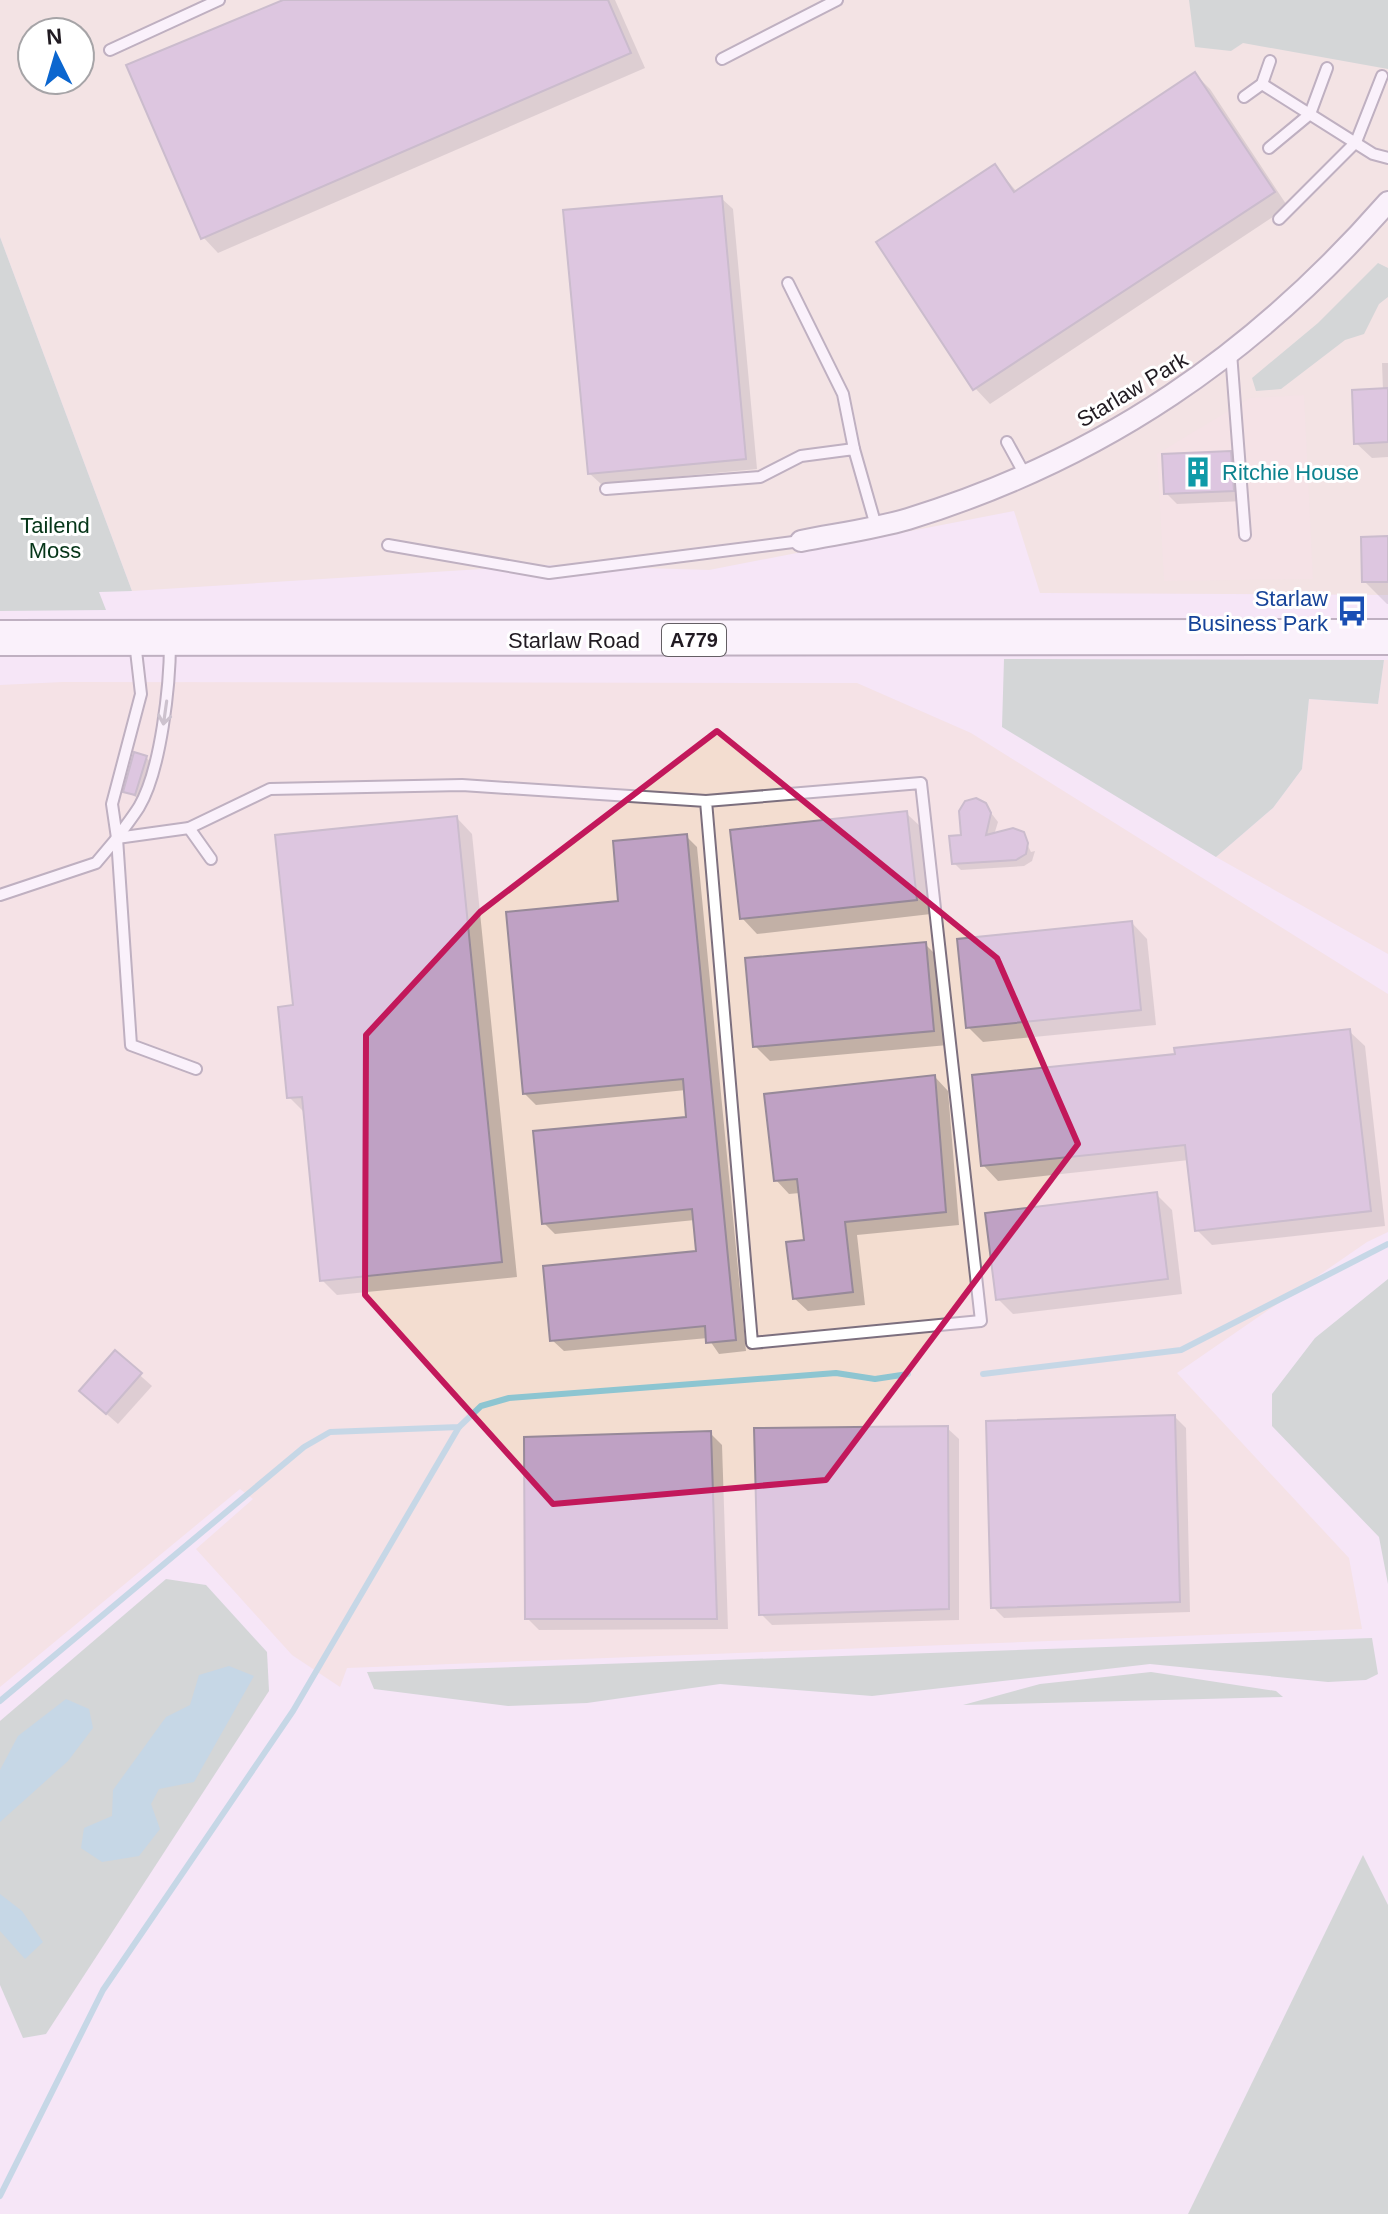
<svg xmlns="http://www.w3.org/2000/svg" width="1388" height="2214" font-family="Helvetica,sans-serif">
  <rect width="100%" height="100%" fill="#f5e6f7"/>
  <path fill="#efdfcd" fill-rule="evenodd" d="M 0,0 L 1388,0 L 1388,595 L 1040,593 L 1014,511 L 709,570 L 544,565 L 132,591 L 0,237 ZM 32,32 L 80,32 L 80,80 L 32,80 Z"/>
  <g fill="#f3ddd0">
    <polygon points="1304,395 1313,579 1164,581 1157,454 1250,398"/>
    <polygon points="1384,660 1388,660 1388,954 1216,857 1273,808 1302,769 1309,699 1378,704"/>
    <polygon points="63,682 857,683 971,733 1388,994 1388,1232 1367,1242 1177,1373 1349,1558 1362,1629 347,1668 340,1687 292,1655 196,1549 253,1499 240,1489 0,1687 0,685"/>
  </g>
  <g fill="#aac3b0">
    <polygon points="1189,0 1388,0 1388,69 1243,43 1231,51 1195,47"/>
    <polygon points="0,237 132,591 99,592 106,610 0,611"/>
    <polygon points="1378,263 1388,268 1388,297 1379,304 1364,334 1345,340 1281,389 1256,391 1252,378 1318,323"/>
    <polygon points="1004,659 1384,660 1378,704 1309,699 1302,769 1273,808 1216,857 1002,727"/>
    <polygon points="1388,1279 1388,1584 1379,1537 1272,1426 1272,1394 1315,1338"/>
    <polygon points="166,1579 206,1585 267,1652 269,1691 46,2034 23,2038 0,1985 0,1721"/>
    <polygon points="1372,1638 1378,1674 1366,1680 1328,1682 1150,1664 872,1696 720,1684 587,1703 508,1706 374,1689 367,1672"/>
    <polygon points="1151,1672 1276,1691 1283,1697 963,1705 1040,1684"/>
    <polygon points="1363,1855 1388,1905 1388,2214 1188,2214"/>
  </g>
  <g fill="#8dc5d1">
    <polygon points="229,1666 254,1676 194,1782 159,1789 151,1804 160,1829 139,1856 102,1862 81,1848 84,1828 112,1816 113,1790 166,1717 190,1705 199,1675"/>
    <polygon points="66,1699 89,1709 93,1728 68,1761 0,1822 0,1770 18,1736"/>
    <polygon points="0,1894 22,1911 43,1942 25,1959 0,1931"/>
  </g>
  <g fill="#0003">
    <polygon points="288,0 615,0 645,68 218,253 203,237"/>
    <polygon points="1195,74 1210,89 1288,207 990,404 975,388 995,166 1017,192"/>
    <polygon points="721,198 733,209 757,469 601,484 589,473"/>
    <polygon points="1382,363 1388,363 1388,457 1372,458 1356,443 1383,390"/>
    <polygon points="1230,453 1241,464 1244,501 1177,504 1166,493"/>
    <polygon points="1388,538 1388,604 1387,604 1364,581"/>
    <polygon points="146,757 153,765 142,801 126,791"/>
    <polygon points="985,805 998,822 994,835 1023,836 1031,852 1035,851 1032,861 1024,866 961,870 954,863 963,836"/>
    <polygon points="906,813 922,828 931,914 757,934 742,918"/>
    <polygon points="457,818 472,834 517,1277 337,1295 322,1280 304,1112 289,1097 295,1007"/>
    <polygon points="686,836 697,847 746,1351 719,1354 708,1338 564,1351 552,1340 698,1253 695,1220 555,1234 544,1223 689,1118 686,1090 536,1105 525,1094 620,902"/>
    <polygon points="1132,923 1147,939 1156,1025 983,1042 968,1027"/>
    <polygon points="925,944 940,959 948,1045 770,1061 755,1046"/>
    <polygon points="1349,1031 1365,1046 1385,1226 1212,1245 1197,1230 1189,1160 998,1181 983,1165 1177,1056"/>
    <polygon points="935,1077 948,1091 959,1225 857,1235 865,1305 808,1311 794,1298 806,1242 800,1193 789,1194 776,1180"/>
    <polygon points="1156,1194 1172,1210 1182,1294 1013,1314 998,1299"/>
    <polygon points="115,1353 152,1386 118,1424 93,1402"/>
    <polygon points="1175,1417 1186,1428 1190,1612 1004,1618 993,1607"/>
    <polygon points="947,1428 959,1439 959,1620 772,1625 761,1614"/>
    <polygon points="710,1433 722,1445 728,1629 539,1630 527,1618"/>
  </g>
  <g fill="none" stroke-linecap="round" stroke-linejoin="round">
    <g stroke="#8dc5d1" stroke-width="6">
      <polyline points="983,1374 1181,1350 1388,1244"/>
      <polyline points="0,1701 304,1447 330,1432 459,1427 481,1406 509,1398 836,1373 875,1379 908,1374"/>
      <polyline points="0,2196 103,1990 293,1711 459,1427"/>
    </g>
  </g>
  <g fill="#bfa1c4" stroke="#978999" stroke-width="2">
    <polygon points="283,0 608,0 631,53 201,239 126,65"/>
    <polygon points="1195,72 1275,192 973,390 876,242 995,164 1014,192"/>
    <polygon points="722,196 746,459 588,474 563,210"/>
    <polygon points="1388,388 1388,442 1354,444 1352,390"/>
    <polygon points="1231,451 1234,491 1164,494 1162,454"/>
    <polygon points="1388,536 1388,582 1362,582 1361,537"/>
    <polygon points="134,752 147,756 135,795 123,792"/>
    <polygon points="976,798 986,803 991,813 986,835 1013,828 1024,832 1028,843 1026,854 1016,860 952,864 949,836 961,835 959,811 965,801"/>
    <polygon points="907,811 917,900 740,919 730,830"/>
    <polygon points="457,816 502,1262 320,1281 302,1097 287,1098 278,1007 293,1005 275,835"/>
    <polygon points="687,834 736,1340 706,1343 705,1326 550,1341 543,1266 696,1251 692,1209 542,1224 533,1131 686,1117 683,1079 523,1094 506,912 618,901 613,841"/>
    <polygon points="1132,921 1141,1010 966,1028 957,939"/>
    <polygon points="926,942 934,1031 753,1047 745,958"/>
    <polygon points="1350,1029 1371,1211 1195,1231 1185,1145 981,1166 972,1075 1175,1054 1174,1048"/>
    <polygon points="935,1075 946,1212 845,1222 853,1292 793,1299 786,1242 804,1240 797,1179 774,1181 764,1094"/>
    <polygon points="1157,1192 1168,1279 996,1300 985,1213"/>
    <polygon points="115,1350 142,1373 106,1414 79,1391"/>
    <polygon points="1175,1415 1180,1602 991,1608 986,1421"/>
    <polygon points="948,1426 949,1609 759,1615 754,1428"/>
    <polygon points="711,1431 717,1619 525,1619 524,1437"/>
  </g>
  <g fill="none" stroke-linecap="round" stroke-linejoin="round">
    <g stroke="#7c6f7e" stroke-width="14">
      <g id="service">
        <polyline points="110,50 219,0"/>
        <polyline points="722,59 837,0"/>
        <polyline points="1262,84 1373,154 1388,158"/>
        <polyline points="1244,97 1262,84 1270,61"/>
        <polyline points="1269,148 1310,114 1327,68"/>
        <polyline points="1279,219 1356,142 1382,76"/>
        <polyline points="788,283 843,394 854,449"/>
        <polyline points="1231,353 1245,535"/>
        <polyline points="1007,442 1024,473"/>
        <polyline points="606,489 760,477 801,456 854,449 876,526"/>
        <polyline points="388,545 549,573 801,541"/>
        <path d="M 135,642 L 141,694 L 112,804 L 117,838 C 124,828 132,818 139,807 C 161,770 170,685 170,642"/>
        <polyline points="189,828 211,859"/>
        <polyline points="117,838 131,1045 196,1069"/>
        <polyline points="0,895 96,863 117,838 189,828 270,789 462,785 706,801 921,783 981,1321 752,1343 706,801"/>
      </g>
    </g>
    <g stroke="#7c6f7e" stroke-width="24">
      <path id="minor" d="M 801,541 C 836,534 874,529 908,519 C 1103,459 1255,354 1388,202"/>
    </g>
    <g stroke="#7c6f7e" stroke-width="38">
      <polyline id="primary" points="0,638 1388,637"/>
    </g>
    <use href="#service" stroke="#fff" stroke-width="10"/>
    <use href="#minor" stroke="#fff" stroke-width="20"/>
    <use href="#primary" stroke="#fff" stroke-width="34"/>
  </g>
  <defs><path id="oneway-shaft" d="M-6 0H5M1.5-3L5.5 0L1.5 3" fill="none" stroke-width="1.6" stroke-linecap="round" stroke-linejoin="round" transform="scale(2)"/></defs>
  <use stroke="#9b989c" href="#oneway-shaft" transform="translate(165 713) rotate(98)"/>
  <path d="M0 0H1388V2214H0ZM 717,731 L 997,958 L 1078,1144 L 826,1480 L 553,1504 L 365,1295 L 366,1035 L 480,912 Z" fill="#f5e6f7" fill-opacity=".55" fill-rule="evenodd"/>
  <path fill="none" stroke="#c2185b" stroke-width="6" stroke-linejoin="round" d="M 717,731 L 997,958 L 1078,1144 L 826,1480 L 553,1504 L 365,1295 L 366,1035 L 480,912 Z"/>
  <defs>
    <g id="building-bare" transform="scale(2.4)"><path d="M-4-6H4V6H1V3H-1V6H-4ZM-2.5-4.3h1.7v1.8h-1.7ZM.8-4.3h1.7v1.8H.8ZM-2.5-1h1.7V.8h-1.7ZM.8-1h1.7V.8H.8Z" fill="#0f9aa8" stroke="#fff" stroke-width="2.5" paint-order="stroke"/></g>
    <g id="bus-bare" transform="scale(2.4)"><path d="M-5-6H5V4H4V6H2V4H-2V6H-4V4H-5ZM-3.5-4V0h7V-4ZM-3.5 1.2v1.5H-2V1.2ZM2 1.2v1.5H3.5V1.2Z" fill="#1a4fb4" stroke="#fff" stroke-width="2.5" paint-order="stroke"/></g>
  </defs>
  <g fill-rule="evenodd">
    <use href="#building-bare" x="1198" y="472"/>
    <use href="#bus-bare" x="1352" y="611"/>
  </g>
  <g text-anchor="middle" stroke-width="6" stroke-linejoin="round" paint-order="stroke">
    <rect fill="#fff" stroke="#645f64" stroke-width="2" x="662" y="624" width="64" height="32" rx="6"/>
    <g font-size="20" font-weight="bold" fill="#211b22">
      <text x="694" y="647">A779</text>
    </g>
    <g font-size="22" fill="#211b22" stroke="#fff">
      <text transform="translate(1132 389) rotate(-31)" y="8">Starlaw Park</text>
      <text x="574" y="648">Starlaw Road</text>
    </g>
    <g font-size="22" fill="#0d838f" stroke="#fff" text-anchor="start">
      <text x="1222" y="480">Ritchie House</text>
    </g>
    <g font-size="22" fill="#063619" stroke="#fff">
      <text x="55" y="533">Tailend<tspan x="55" dy="25">Moss</tspan></text>
    </g>
    <g font-size="22" fill="#164399" stroke="#fff" text-anchor="end">
      <text x="1328" y="606">Starlaw<tspan x="1328" dy="25">Business Park</tspan></text>
    </g>
  </g>
  <g transform="translate(56 56) rotate(355)"><circle r="38" fill="#ffffff" stroke="#a6a4a7" stroke-width="2"/>
  <path d="M0-6L14 30L0 20L-14 30Z" fill="#0b66cf"/>
  <text y="-12" font-size="22" font-weight="bold" text-anchor="middle" fill="#211b22">N</text>
  </g>
</svg>
